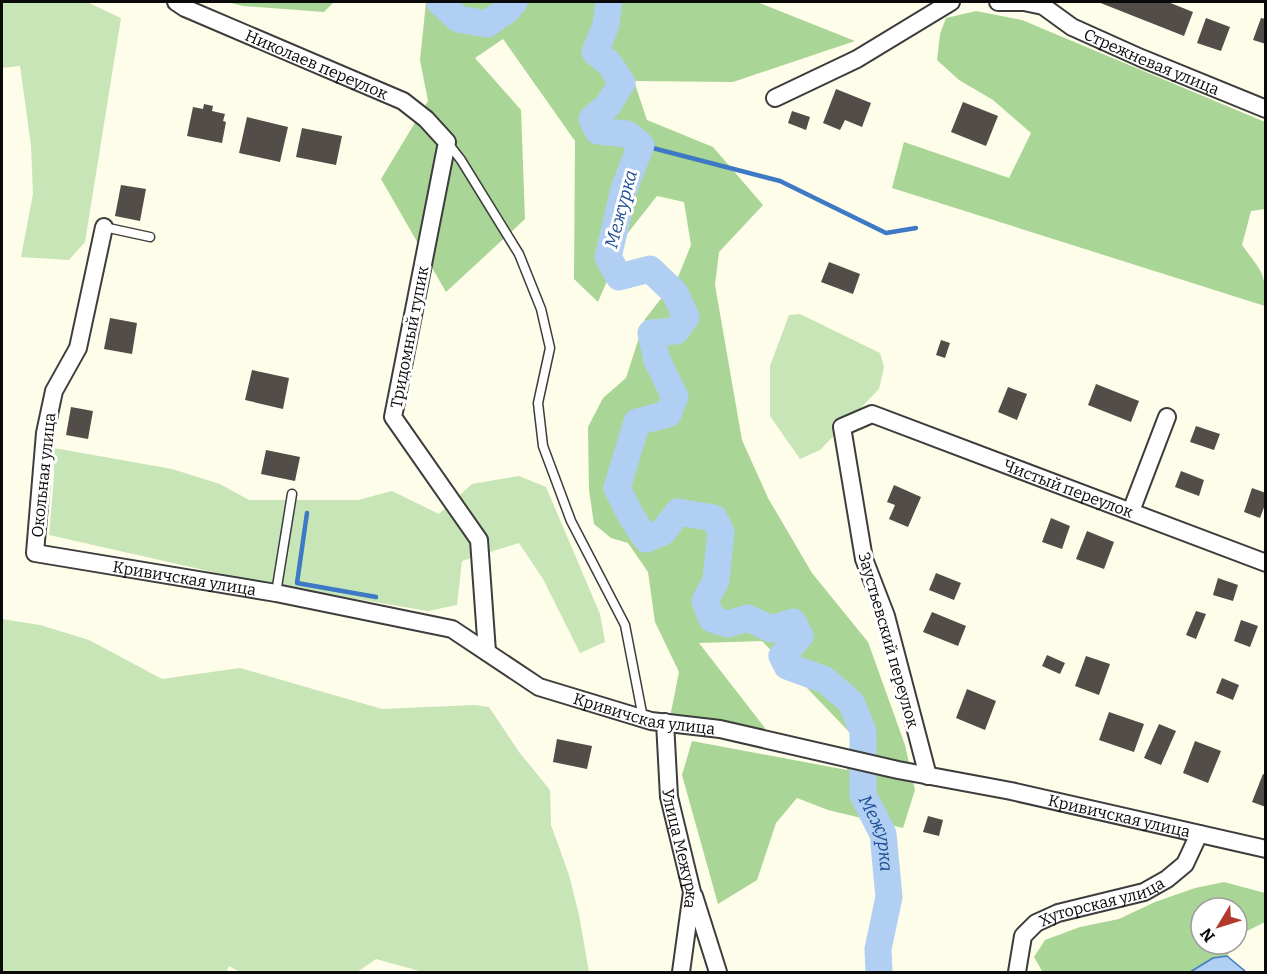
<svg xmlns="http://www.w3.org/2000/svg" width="1267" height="974" font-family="Bitter,serif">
  <rect width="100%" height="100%" fill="#fefde9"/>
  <g fill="#c7e5b6">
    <polygon points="2,2 87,2 121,18 85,242 69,260 21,257 33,194 31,145 20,66 2,68"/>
    <polygon points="800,314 880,353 884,367 879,389 820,450 800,459 770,416 770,366 789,315"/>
    <polygon points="54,448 172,469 220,484 249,500 358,500 392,491 439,514 472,484 519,476 546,487 600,614 605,642 580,653 543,579 519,543 462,561 457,605 428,611 262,583 49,535 54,476"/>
    <polygon points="2,619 40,625 89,640 162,679 240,668 382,709 474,705 489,707 519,752 550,790 551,825 569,875 579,915 589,972 423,972 376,959 357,972 240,972 229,966 226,972 2,972"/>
  </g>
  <g fill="#a9d596">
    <polygon points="227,2 334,2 324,12 243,6"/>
    <polygon points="426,2 757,2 855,41 733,82 634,81 647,120 713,147 763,205 719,252 715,285 742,440 768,498 812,573 868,642 905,745 915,790 903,828 828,810 797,798 776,823 757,880 718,904 682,775 692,741 847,770 854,737 762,641 699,643 768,732 670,717 679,672 655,622 648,572 628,543 611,538 594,524 589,490 588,427 603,398 626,378 645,319 678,277 691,245 684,202 657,196 627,234 598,302 574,279 575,141 503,39 475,58 521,110 525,219 446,292 381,179 428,101 420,60"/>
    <path d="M 976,11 L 1022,20 L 1265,122 L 1265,209 L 1251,211 L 1242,245 C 1262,273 1266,271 1265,306 L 892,188 L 904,142 L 1009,178 L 1031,133 L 993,100 L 959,80 L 937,60 L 940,34 L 946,18 Z"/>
    <polygon points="1224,882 1265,893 1265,922 1241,934 1237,940 1237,908 1201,908 1201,944 1234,944 1227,956 1213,958 1190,972 1042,971 1034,957 1045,940 1080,927 1119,919 1155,902 1195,888"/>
  </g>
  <polygon fill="#b1cff2" stroke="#3d79c4" stroke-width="1.5" points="1227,956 1246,972 1190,972 1213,958"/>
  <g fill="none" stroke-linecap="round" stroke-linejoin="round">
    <g stroke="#3d79c4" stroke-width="4.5">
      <polyline points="641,145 780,181 886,233 916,228"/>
      <polyline points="307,513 297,583 376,597"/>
    </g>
    <g stroke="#b1cff2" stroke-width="27">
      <polyline points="440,2 458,19 487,24 506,11 514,2"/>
      <path id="s1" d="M 609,2 L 606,25 L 595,52 L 609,63 L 622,83 L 608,105 L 592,119 L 598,131 L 627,134 L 641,145 L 624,189 L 608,257 L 619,277 L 650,269 L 675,293 L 686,317 L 676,331 L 651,333 L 657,360 L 675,397 L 668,414 L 637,422 L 617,488 L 631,516 L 646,539 L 663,532 L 678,512 L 714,518 L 721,532 L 716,580 L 705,601 L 712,619 L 728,624 L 748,618 L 771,629 L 793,622 L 800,636 L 782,656 L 787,666 L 825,680 L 851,702 L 863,731 L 863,795 L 883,834 L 889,897 L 878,949 L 879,972"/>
    </g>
  </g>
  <g fill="#524d48">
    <polygon points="1098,2 1168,2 1193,12 1184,36"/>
    <polygon points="1206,18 1230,27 1221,51 1197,43"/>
    <polygon points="1261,18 1266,19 1266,44 1253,40"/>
    <polygon points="836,89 871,103 862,127 845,120 840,130 823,123"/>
    <polygon points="963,102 998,116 986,146 951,132"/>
    <polygon points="204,104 213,106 212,111 225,114 223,121 226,122 222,143 187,136 193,107 203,109"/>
    <polygon points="792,111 810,117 806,130 788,123"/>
    <polygon points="247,117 288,127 280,162 239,153"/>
    <polygon points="302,128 342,136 336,165 296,157"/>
    <polygon points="121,185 146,189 140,221 115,216"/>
    <polygon points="829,262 860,274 853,294 821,282"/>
    <polygon points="110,318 137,323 132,354 104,349"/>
    <polygon points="941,340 950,343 945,358 936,355"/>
    <polygon points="252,370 289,378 283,409 245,400"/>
    <polygon points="1096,384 1139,401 1131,422 1088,405"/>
    <polygon points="1008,387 1027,394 1017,420 998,412"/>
    <polygon points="71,407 93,411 88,439 66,435"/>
    <polygon points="1196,426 1220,434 1214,450 1190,442"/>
    <polygon points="266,450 300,457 295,481 261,474"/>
    <polygon points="1181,471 1204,480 1199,496 1175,487"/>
    <polygon points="894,485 921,497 908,527 889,519 895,505 887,502"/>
    <polygon points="1252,488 1266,493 1266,502 1260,518 1244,512"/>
    <polygon points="1051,518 1070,526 1062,549 1042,542"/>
    <polygon points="1087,531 1114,542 1104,569 1076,559"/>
    <polygon points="936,573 961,583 954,600 929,590"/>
    <polygon points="1218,578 1238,585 1233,601 1213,595"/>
    <polygon points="1196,611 1206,614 1196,639 1186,635"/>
    <polygon points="932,612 966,626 958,646 923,632"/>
    <polygon points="1241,620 1258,626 1250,647 1234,641"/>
    <polygon points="1047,655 1065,663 1060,674 1042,666"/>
    <polygon points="1086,656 1110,664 1099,695 1075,686"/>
    <polygon points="1222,678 1239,685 1233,700 1216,693"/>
    <polygon points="967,689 996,701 985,730 956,718"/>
    <polygon points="1109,712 1144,724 1134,752 1099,740"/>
    <polygon points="1159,724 1176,731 1161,765 1144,758"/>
    <polygon points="557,739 592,746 587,769 553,762"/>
    <polygon points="1195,741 1221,751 1208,783 1183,773"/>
    <polygon points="1263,774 1266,775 1266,807 1252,802"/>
    <polygon points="928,816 943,820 939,836 923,832"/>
  </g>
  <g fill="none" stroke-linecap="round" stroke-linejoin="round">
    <g stroke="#3d3d3d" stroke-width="11">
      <g id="lane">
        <polyline points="447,142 461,160 519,254 541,309 550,348 538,403 543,446 571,521 625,625 643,718"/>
        <polyline points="104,227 150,237"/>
        <polyline points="276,593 292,494"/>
      </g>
    </g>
    <g stroke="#3d3d3d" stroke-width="20">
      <g id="street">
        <path id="s2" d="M 176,2 L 185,8 L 403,101 L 426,119 L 447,142 L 393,417 L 479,540 L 487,652"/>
        <path id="s3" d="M 998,2 L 1024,2 L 1043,6 L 1072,27 L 1141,58 L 1266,109"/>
        <polyline points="775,98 857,59 951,2"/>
        <path id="s4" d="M 104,227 L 78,348 L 54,391 L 45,433 L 35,553 L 276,593 L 452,629 L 539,687 L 651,721 L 720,729 L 898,770 L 1011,791 L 1266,849"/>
        <polyline points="1131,511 1167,417"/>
        <path id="s5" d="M 665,722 L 669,797 L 692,892 L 681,972"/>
        <path id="s6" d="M 928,776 L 886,616 L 864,559 L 842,427 L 872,414 L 1266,563"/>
        <polyline points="694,896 718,972"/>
        <path id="s7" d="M 1017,972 L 1023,936 L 1036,923 L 1058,913 L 1144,892 L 1167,879 L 1185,864 L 1199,834"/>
      </g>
    </g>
    <use href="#lane" stroke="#fff" stroke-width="8"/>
    <use href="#street" stroke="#fff" stroke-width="16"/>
  </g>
  <g text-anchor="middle" stroke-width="6" stroke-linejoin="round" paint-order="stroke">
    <g font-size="16" fill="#0a0a0a" stroke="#fff">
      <text dy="6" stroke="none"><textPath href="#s3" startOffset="168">Стрежневая улица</textPath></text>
      <text dy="6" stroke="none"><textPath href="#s2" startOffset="154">Николаев переулок</textPath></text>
      <text transform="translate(409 337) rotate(-79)" y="6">Тридомный тупик</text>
      <text transform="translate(43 475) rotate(-84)" y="6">Окольная улица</text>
      <text dy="6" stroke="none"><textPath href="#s6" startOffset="603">Чистый переулок</textPath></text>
      <text dy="6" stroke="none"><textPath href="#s4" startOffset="488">Кривичская улица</textPath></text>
      <text transform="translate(889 640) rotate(74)" y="6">Заустьевский переулок</text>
      <text dy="6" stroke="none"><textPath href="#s4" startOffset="974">Кривичская улица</textPath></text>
      <text dy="6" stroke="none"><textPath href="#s4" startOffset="1460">Кривичская улица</textPath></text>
      <text dy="6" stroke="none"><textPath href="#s5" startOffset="128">Улица Межурка</textPath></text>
      <text dy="6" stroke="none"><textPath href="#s7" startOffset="124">Хуторская улица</textPath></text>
    </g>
    <g font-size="18" font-style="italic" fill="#1d4d93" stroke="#fff">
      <text transform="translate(621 209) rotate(-75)" y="6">Межурка</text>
      <text dy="6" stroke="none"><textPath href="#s1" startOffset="1262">Межурка</textPath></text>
    </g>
  </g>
  <rect width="1267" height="974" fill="none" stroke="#0a0a0a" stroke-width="6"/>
  <g transform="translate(1219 926) rotate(232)"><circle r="28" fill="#ffffff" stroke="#9d9d9d" stroke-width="1.5"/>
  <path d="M0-4.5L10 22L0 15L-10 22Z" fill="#b13a2c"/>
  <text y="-9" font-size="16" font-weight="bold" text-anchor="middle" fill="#0a0a0a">N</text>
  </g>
</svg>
